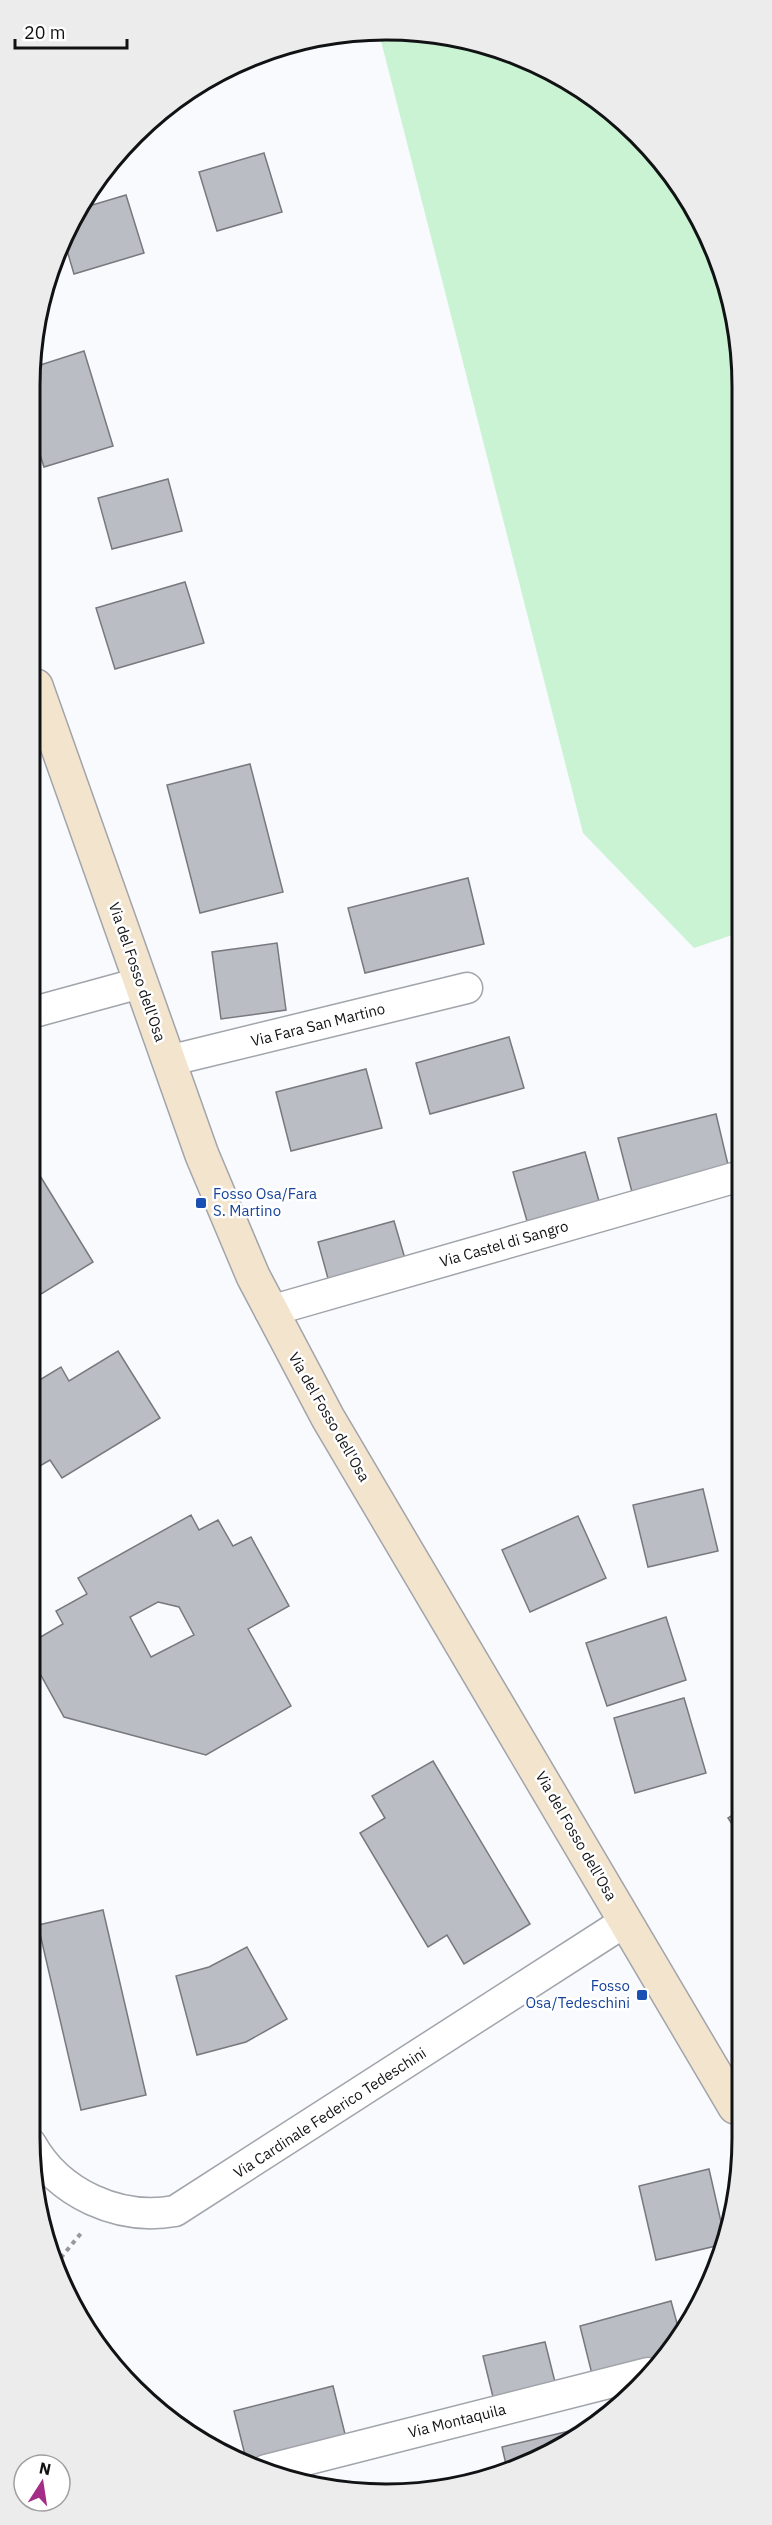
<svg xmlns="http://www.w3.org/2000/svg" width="772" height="2525" font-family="'IBM Plex Sans',sans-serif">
  <rect width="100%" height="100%" fill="#f8fafe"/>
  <polygon fill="#caf3d4" points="380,37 456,37 564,78 653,151 705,229 739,340 738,933 694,948 583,833"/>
  <g fill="#babdc3" stroke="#77797f" stroke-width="1.5" fill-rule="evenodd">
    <polygon points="264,153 282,212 217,231 199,172"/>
    <polygon points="126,195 144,253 74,274 66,247 82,208"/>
    <polygon points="84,351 113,446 44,467 36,442 37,366"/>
    <polygon points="168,479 182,531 112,549 98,498"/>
    <polygon points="185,582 204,643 115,669 96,608"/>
    <polygon points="250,764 283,892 200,913 167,785"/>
    <polygon points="468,878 484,944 365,973 348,908"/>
    <polygon points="277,943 286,1010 221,1019 212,952"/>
    <polygon points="509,1037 524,1088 430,1114 416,1063"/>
    <polygon points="366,1069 382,1128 291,1151 276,1092"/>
    <polygon points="716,1114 729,1169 632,1192 618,1138"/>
    <polygon points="585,1152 599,1201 527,1221 513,1172"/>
    <polygon points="34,1166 93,1262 33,1299"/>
    <polygon points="394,1221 406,1262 329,1282 318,1242"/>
    <polygon points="118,1351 160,1418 62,1478 50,1460 33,1470 33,1384 61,1367 69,1381"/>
    <polygon points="703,1489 718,1551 648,1567 633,1505"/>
    <path d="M 191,1515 L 199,1530 L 218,1520 L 233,1546 L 251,1537 L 289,1606 L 248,1629 L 291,1706 L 206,1755 L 64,1717 L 32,1659 L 32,1642 L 63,1624 L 56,1611 L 87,1594 L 78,1578 ZM 158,1602 L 179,1607 L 194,1635 L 151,1657 L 130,1617 Z"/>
    <polygon points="578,1516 606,1578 530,1612 502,1550"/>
    <polygon points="666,1617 686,1680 607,1706 586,1643"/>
    <polygon points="684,1698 706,1773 635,1793 614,1718"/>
    <polygon points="433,1761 530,1924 464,1964 447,1935 428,1947 360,1833 385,1818 372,1796"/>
    <polygon points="736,1813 736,1830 728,1818"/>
    <polygon points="103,1910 146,2095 81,2110 38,1925"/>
    <polygon points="247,1947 287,2019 246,2042 197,2055 176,1976 209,1967"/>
    <polygon points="709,2169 724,2235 720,2245 656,2260 639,2186"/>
    <polygon points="671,2301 681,2338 661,2359 593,2378 580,2326"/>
    <polygon points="545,2342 556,2386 494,2401 483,2356"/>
    <polygon points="333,2386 346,2438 247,2463 234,2411"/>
    <polygon points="599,2424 507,2469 502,2447"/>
  </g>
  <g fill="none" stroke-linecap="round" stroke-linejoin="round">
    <g stroke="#a2a4ab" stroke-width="33">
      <g id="street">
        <polyline points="34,1012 140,983"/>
        <polyline points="168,1061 467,988"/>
        <polyline points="270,1311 737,1177"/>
        <path d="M 31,2144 C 59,2194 119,2221 175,2211 L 626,1921"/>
        <polyline points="266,2470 648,2373"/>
      </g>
    </g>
    <g stroke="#a2a4ab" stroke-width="36">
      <polyline id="secondary" points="36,686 202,1155 253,1276 328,1418 735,2107"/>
    </g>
    <polyline stroke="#98999d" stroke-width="4" stroke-dasharray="4.5 4.5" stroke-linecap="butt" points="55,2265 82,2232"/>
    <use href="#street" stroke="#fff" stroke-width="30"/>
    <use href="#secondary" stroke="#f3e4cd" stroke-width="33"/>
  </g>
  <g fill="#1a4fb4" stroke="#fff" stroke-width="2">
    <rect x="195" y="1197" width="12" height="12" rx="3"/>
    <rect x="636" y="1989" width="12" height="12" rx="3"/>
  </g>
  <g text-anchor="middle" stroke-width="5" stroke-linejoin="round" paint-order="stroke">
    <g font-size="15" fill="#111214" stroke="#fff">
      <text transform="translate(137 972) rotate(71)" y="5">Via del Fosso dell'Osa</text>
      <text transform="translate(318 1025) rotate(-14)" y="5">Via Fara San Martino</text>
      <text transform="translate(504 1244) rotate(-16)" y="5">Via Castel di Sangro</text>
      <text transform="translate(329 1417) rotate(60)" y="5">Via del Fosso dell'Osa</text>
      <text transform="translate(576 1836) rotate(60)" y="5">Via del Fosso dell'Osa</text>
      <text transform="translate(330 2113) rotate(-33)" y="5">Via Cardinale Federico Tedeschini</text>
      <text transform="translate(457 2421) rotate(-14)" y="5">Via Montaquila</text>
    </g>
    <g font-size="15" fill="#164399" stroke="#fff" text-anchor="start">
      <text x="213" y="1199">Fosso Osa/Fara<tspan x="213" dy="17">S. Martino</tspan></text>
      <text x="630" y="1991" text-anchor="end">Fosso<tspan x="630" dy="17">Osa/Tedeschini</tspan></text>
    </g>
  </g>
  <path d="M0 0H772V2525H0ZM386 40H386A346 346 0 0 1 732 386V2138A346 346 0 0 1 386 2484H386A346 346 0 0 1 40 2138V386A346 346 0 0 1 386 40Z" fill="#ececec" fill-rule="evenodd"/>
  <path fill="none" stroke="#111214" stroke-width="3" d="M386 40H386A346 346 0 0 1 732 386V2138A346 346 0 0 1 386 2484H386A346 346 0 0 1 40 2138V386A346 346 0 0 1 386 40Z"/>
  <g transform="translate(42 2483) rotate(12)"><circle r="28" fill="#ffffff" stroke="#a0a0a1" stroke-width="1.5"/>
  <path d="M0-4.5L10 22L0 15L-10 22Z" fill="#a32d87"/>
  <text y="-9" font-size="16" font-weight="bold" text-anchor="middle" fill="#111214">N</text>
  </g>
  <path d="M15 39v9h112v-9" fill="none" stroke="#111214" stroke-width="3"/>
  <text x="24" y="39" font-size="18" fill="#111214" stroke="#ffffff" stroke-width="4.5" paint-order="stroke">20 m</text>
</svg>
